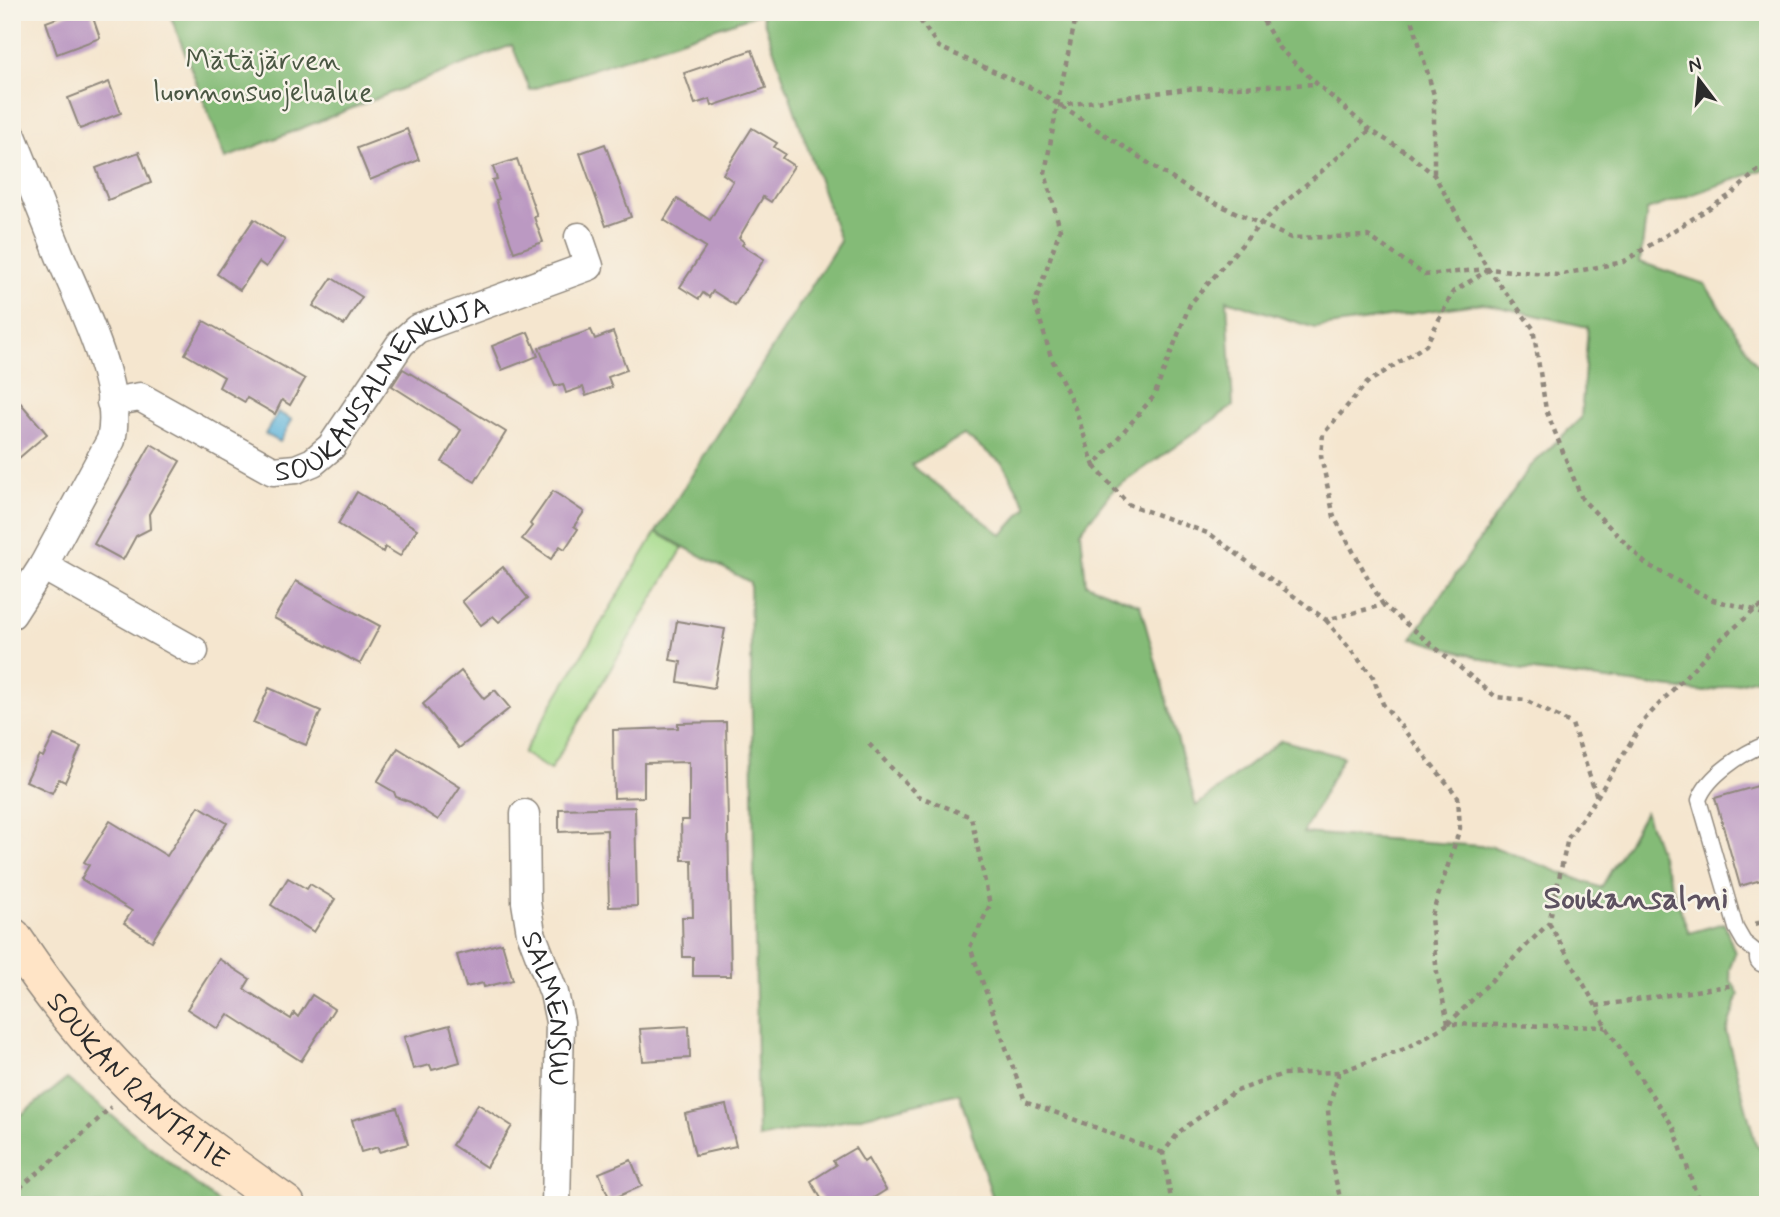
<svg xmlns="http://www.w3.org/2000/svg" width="1780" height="1217" font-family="Mynerve,sans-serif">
  <rect width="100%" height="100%" fill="#f7f3e8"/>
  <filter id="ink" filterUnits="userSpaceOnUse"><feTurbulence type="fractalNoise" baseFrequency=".0143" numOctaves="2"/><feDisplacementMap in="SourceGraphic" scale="14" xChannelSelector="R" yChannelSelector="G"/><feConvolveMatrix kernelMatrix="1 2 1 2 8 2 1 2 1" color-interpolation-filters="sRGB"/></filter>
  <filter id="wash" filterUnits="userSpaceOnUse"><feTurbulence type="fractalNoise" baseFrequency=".00686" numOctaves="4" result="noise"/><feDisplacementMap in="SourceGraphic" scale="28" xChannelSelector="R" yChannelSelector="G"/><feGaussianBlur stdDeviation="1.57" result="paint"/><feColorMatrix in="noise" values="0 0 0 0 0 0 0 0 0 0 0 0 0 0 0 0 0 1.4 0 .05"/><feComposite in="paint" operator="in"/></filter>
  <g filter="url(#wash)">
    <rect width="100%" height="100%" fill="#f5e6cf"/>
    <polygon fill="#a5db8b" stroke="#68835b" stroke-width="2" points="656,532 683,548 550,770 523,753"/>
    <g fill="#84bb77" stroke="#587351" stroke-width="2" fill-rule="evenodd">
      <path d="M 169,12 L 1768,12 L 1768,168 L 1647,210 L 1640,262 L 1705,284 L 1768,382 L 1768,675 L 1705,692 L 1517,669 L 1412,638 L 1529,468 L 1581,418 L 1588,327 L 1482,303 L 1315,328 L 1227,300 L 1233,406 L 1113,490 L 1081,531 L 1086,584 L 1140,605 L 1196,806 L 1281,740 L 1343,757 L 1303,833 L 1494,847 L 1601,888 L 1645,812 L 1689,933 L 1724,923 L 1735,953 L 1729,970 L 1731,981 L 1739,994 L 1726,1032 L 1756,1145 L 1768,1155 L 1768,1205 L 995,1205 L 959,1093 L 853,1119 L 758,1138 L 750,582 L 656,532 L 840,241 L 761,13 L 530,90 L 512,45 L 226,158 ZM 964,435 L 1003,464 L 1027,507 L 1002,535 L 911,465 Z"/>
      <polygon points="67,1079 219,1203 217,1205 12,1205 12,1122"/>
    </g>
    <polygon fill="#5eb4da" stroke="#447082" stroke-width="2" points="278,412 292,420 280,442 265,434"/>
    <g id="blocks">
      <g fill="#bb99c2">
        <polygon points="73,12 91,12 100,38 57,54 46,22"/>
        <polygon points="752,50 766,88 712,106 710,99 695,104 684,73"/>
        <polygon points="109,82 121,113 80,129 68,98"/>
        <polygon points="752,128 777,143 774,147 785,154 782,158 794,166 771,202 763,197 739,238 744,242 742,245 764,259 735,305 713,291 709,297 703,293 699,299 680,287 706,247 664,220 677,199 710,220 733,181 723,174"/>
        <polygon points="407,129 419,160 370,180 357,148"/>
        <polygon points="605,144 631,217 606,226 580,153"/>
        <polygon points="139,152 151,183 108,200 96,168"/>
        <polygon points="517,159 537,216 534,217 543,242 514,252 496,200 499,199 492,180 497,179 493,167"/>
        <polygon points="254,219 285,240 266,267 259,262 240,290 217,274"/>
        <polygon points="332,278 362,297 344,325 313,306"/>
        <polygon points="204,321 305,379 290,405 282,400 275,414 247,398 245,402 219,387 224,377 185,354"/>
        <polygon points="591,330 595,339 613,332 627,370 608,377 612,387 586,396 583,387 566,393 563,384 555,386 539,348"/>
        <polygon points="528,332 538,356 502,370 492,346"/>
        <polygon points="403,369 506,432 475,482 442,462 461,430 392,386"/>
        <polygon points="12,393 47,434 12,464"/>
        <polygon points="151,444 180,461 149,514 150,529 136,536 123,560 94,544"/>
        <polygon points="553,491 584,512 574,526 578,529 565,549 560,546 551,559 522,539 532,526 530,524"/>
        <polygon points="357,492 417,529 400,556 385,547 383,552 338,524"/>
        <polygon points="503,567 528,598 499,622 493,616 481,625 462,601"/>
        <polygon points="296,581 380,626 360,664 274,618"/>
        <polygon points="677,621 725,629 714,688 678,682 681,662 670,660"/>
        <polygon points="461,671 484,699 495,690 510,708 459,748 423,704"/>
        <polygon points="269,688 321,711 306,745 253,723"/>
        <polygon points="726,722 731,976 693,976 693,957 683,957 682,917 693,917 692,860 682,860 681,820 689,820 689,762 644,763 644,797 614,798 613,730 678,728 678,723"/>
        <polygon points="54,735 81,747 65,782 59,779 52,793 26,781 39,755 43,757"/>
        <polygon points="398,748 460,787 438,820 410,802 396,797 394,792 377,782"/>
        <polygon points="1768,783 1768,878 1740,886 1715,798"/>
        <polygon points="199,806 227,823 152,941 124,923 132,911 81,879 89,865 84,862 110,821 167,856"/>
        <polygon points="635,807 637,906 609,907 607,830 559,832 559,809"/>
        <polygon points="288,878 307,889 310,884 335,899 314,932 271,905"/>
        <polygon points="502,943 513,980 484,987 483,983 466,987 457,955"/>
        <polygon points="219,959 250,979 244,989 291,1019 294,1013 298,1017 312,995 334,1009 301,1061 228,1014 218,1029 187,1009"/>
        <polygon points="450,1025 460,1062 432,1070 430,1065 413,1069 404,1037"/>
        <polygon points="689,1026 690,1058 643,1061 640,1029"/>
        <polygon points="478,1104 512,1126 486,1167 452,1145"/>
        <polygon points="726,1105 736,1146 695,1155 685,1114"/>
        <polygon points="397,1108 408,1144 379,1152 378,1147 361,1152 352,1120"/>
        <polygon points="855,1148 864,1162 868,1159 886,1190 862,1205 825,1205 811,1181 836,1165 833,1161"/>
        <polygon points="631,1160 642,1186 610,1200 599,1173"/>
      </g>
    </g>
  </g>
  <g filter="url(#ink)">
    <use href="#blocks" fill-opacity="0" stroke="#90887d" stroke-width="2"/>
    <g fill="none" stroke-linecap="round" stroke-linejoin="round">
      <g stroke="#90887d" stroke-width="17">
        <path id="lane" d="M 1764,958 L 1744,942 L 1736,928 L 1699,800 C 1707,776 1744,752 1768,743"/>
      </g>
      <g stroke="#90887d" stroke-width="31">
        <g id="street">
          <path d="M 12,136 C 28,176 44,216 60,256 C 80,303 124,390 111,440 L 43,566 L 12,614"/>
          <path id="s1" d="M 111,402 L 140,397 L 273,471 L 296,469 L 313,462 L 331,447 L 401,343 L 417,329 L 589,266 L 579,237"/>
          <polyline points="43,566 194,651"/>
          <path id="s2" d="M 525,814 L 526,902 L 531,933 L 554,993 L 560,1022 L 556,1205"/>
          <polyline points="1764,958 1768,957"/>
        </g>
      </g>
      <g stroke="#90887d" stroke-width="41">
        <g id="secondary">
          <path id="s3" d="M 12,937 C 59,1007 116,1077 182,1129 C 216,1155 251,1180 286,1205"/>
        </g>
      </g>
      <g stroke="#90887d" stroke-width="4.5" stroke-dasharray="5 5" stroke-linecap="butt">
        <polyline points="914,12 939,47 1036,90 1196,194 1291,238 1368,236 1425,275 1488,269 1558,275 1623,262 1732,194 1768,161"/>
        <polyline points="1077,12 1057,106 1045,173 1060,229 1035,303 1051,357 1075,408 1094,466 1154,396 1190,304 1261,223 1370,130"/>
        <polyline points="1258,12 1279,48 1317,84 1370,130 1409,154 1434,175 1488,269 1533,328 1546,410 1582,499 1646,564 1713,600 1755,610 1768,617"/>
        <polyline points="1410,12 1434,95 1434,175"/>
        <polyline points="1058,106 1186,89 1317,84"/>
        <polyline points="1094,466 1128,504 1210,534 1326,620 1383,605 1496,697 1525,700 1572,724 1597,797"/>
        <polyline points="1383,605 1334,517 1321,456 1323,434 1367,383 1426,345 1453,292 1488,270"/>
        <polyline points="1326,620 1373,677 1383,704 1458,797 1460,828 1431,918 1437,973 1448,1023"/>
        <polyline points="869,744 918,796 971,817 990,905 970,947 1025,1101 1163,1153"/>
        <polyline points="1549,923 1596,1006 1606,1027 1674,1128 1700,1205"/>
        <polyline points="1755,924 1768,920"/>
        <polyline points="1596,1006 1734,985"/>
        <polyline points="1448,1024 1549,923 1568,838 1597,797 1645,719 1720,640 1755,610 1768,603"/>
        <polyline points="1339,1072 1328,1110 1333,1170 1342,1205"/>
        <polyline points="12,1194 71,1145 111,1107"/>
        <polyline points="1172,1205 1163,1153 1179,1132 1234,1092 1283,1074 1339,1072 1407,1048 1448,1024 1606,1027"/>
      </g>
      <use href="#lane" stroke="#fff" stroke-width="14"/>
      <use href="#street" stroke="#fff" stroke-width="28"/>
      <use href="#secondary" stroke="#ffe4c6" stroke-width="38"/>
    </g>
  </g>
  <g text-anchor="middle" stroke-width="5" stroke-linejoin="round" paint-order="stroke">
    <g font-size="28" fill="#4a5743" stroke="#f7f3e8">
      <text x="263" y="69">Mätäjärven<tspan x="263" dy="32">luonnonsuojelualue</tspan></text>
    </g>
    <g font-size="28" fill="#2b2b2b" stroke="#f7f3e8">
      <text dy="10" stroke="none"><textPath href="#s1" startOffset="326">SOUKANSALMENKUJA</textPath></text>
      <text dy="10" stroke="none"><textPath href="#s2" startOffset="198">SALMENSUU</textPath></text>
      <text dy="10" stroke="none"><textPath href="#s3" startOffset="192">SOUKAN RANTATIE</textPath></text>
    </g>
    <g font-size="32" font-weight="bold" fill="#5d5260" stroke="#f7f3e8">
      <text x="1636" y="908">Soukansalmi</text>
    </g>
  </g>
  <rect width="1780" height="1217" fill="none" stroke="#f7f3e8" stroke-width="42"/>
  <g transform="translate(1699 80) rotate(344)" stroke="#f7f3e8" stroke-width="5" paint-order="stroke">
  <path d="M0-5L12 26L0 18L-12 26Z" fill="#2b2b2b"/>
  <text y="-10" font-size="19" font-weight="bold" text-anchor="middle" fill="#2b2b2b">N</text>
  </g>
</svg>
